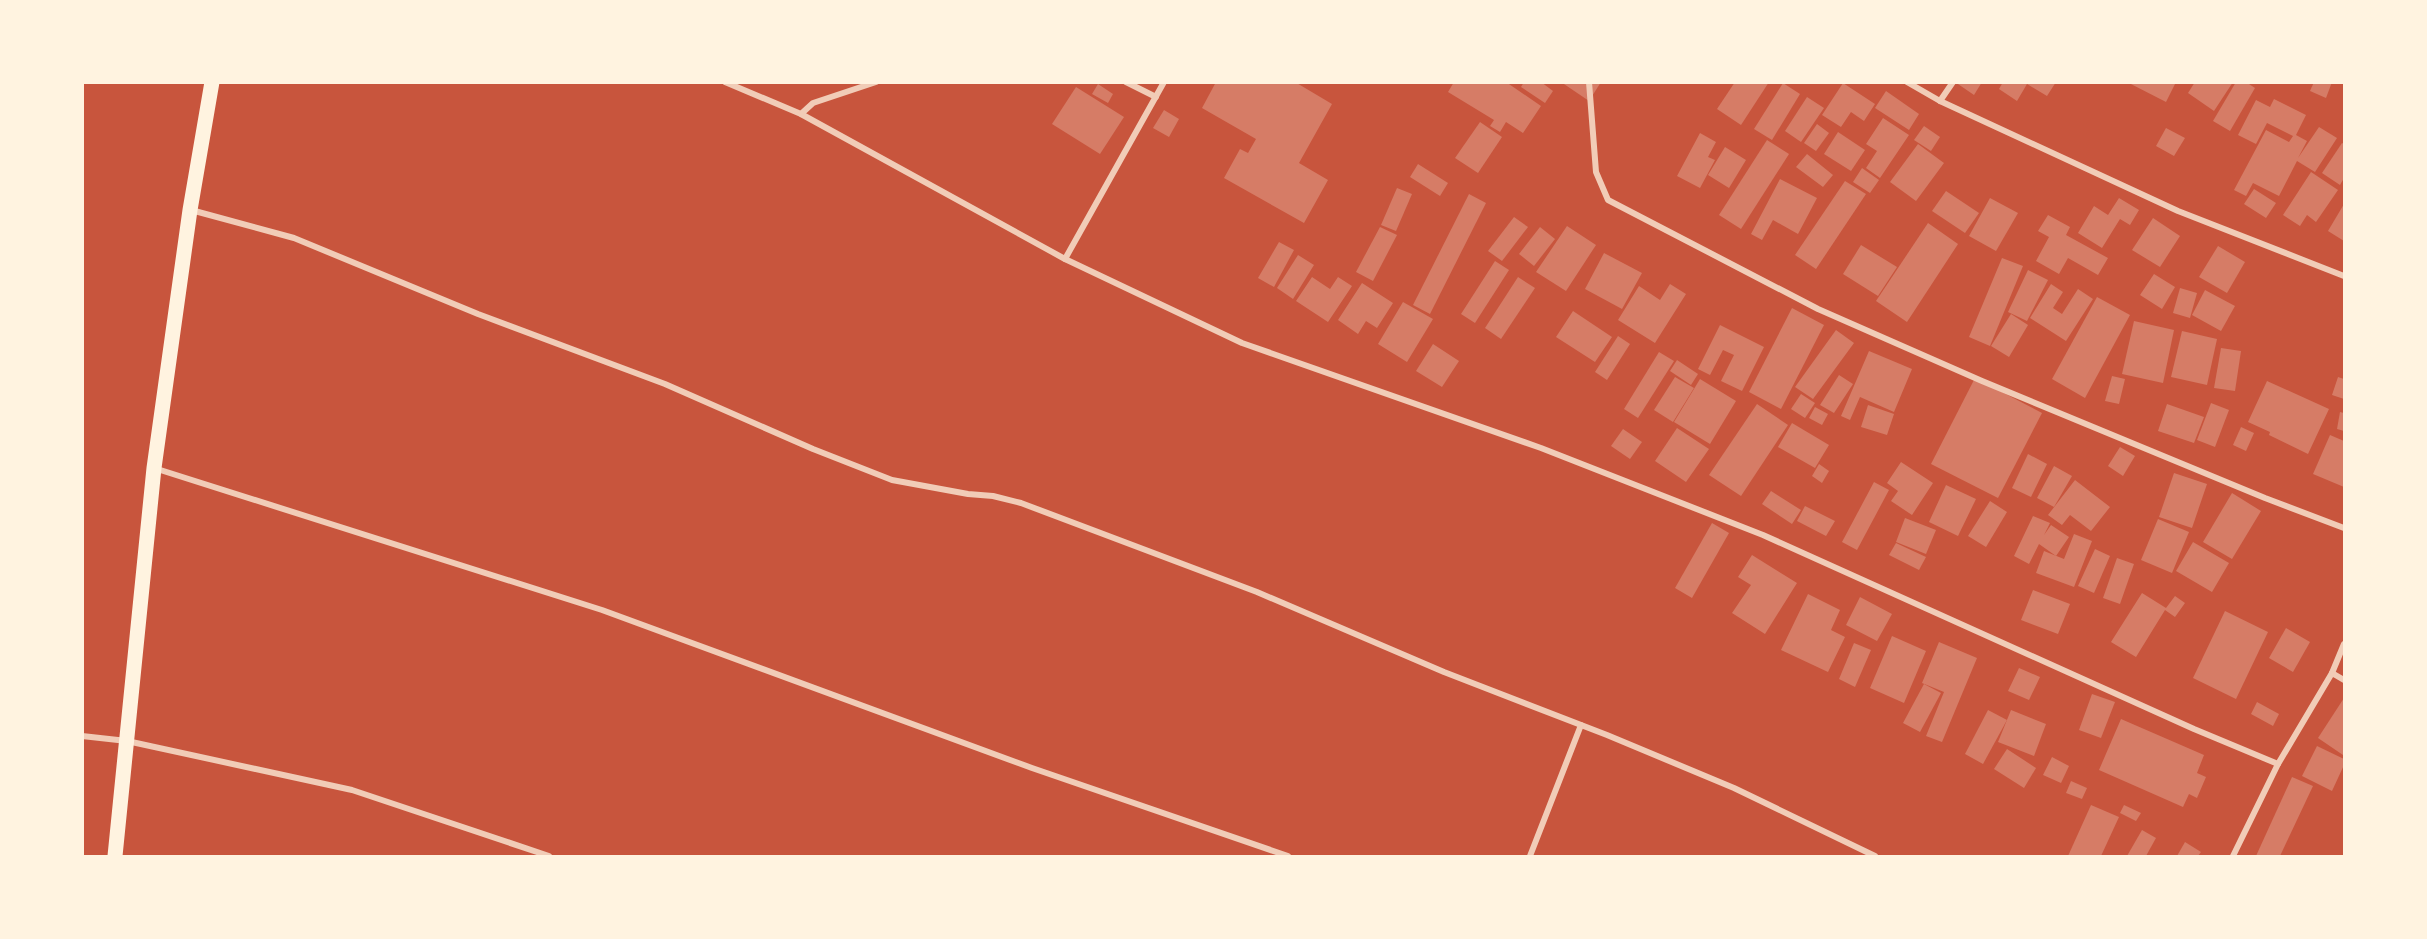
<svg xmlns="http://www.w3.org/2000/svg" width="2427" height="939" font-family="Raleway,sans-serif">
  <rect width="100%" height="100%" fill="#c8553d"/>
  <g fill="#d67c66">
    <polygon points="1216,82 1295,82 1332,104 1299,163 1328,180 1304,223 1224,178 1240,149 1248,153 1256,139 1202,108"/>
    <polygon points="1454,82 1506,82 1541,106 1523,133 1506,122 1500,132 1490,126 1494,120 1448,92"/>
    <polygon points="1524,82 1541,82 1553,91 1545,103 1521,87"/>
    <polygon points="1561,82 1601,82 1589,101"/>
    <polygon points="1735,82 1769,82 1741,125 1717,109"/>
    <polygon points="1955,82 1982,82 1974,95"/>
    <polygon points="2003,82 2056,82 2047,96 2027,84 2017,101 1999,89"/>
    <polygon points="2127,82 2176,82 2166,102"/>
    <polygon points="2195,82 2233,82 2214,111 2188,93"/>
    <polygon points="2236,82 2246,82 2255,88 2230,131 2213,121"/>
    <polygon points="2314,82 2332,82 2326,98 2310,91"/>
    <polygon points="1783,83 1800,94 1772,140 1754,129"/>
    <polygon points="1843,83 1875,104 1864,121 1851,112 1841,127 1822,115"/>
    <polygon points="1098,84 1113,94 1108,103 1092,94"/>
    <polygon points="1076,87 1124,117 1100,154 1052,124"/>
    <polygon points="1886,91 1919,114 1909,130 1875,108"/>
    <polygon points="1807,97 1824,108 1801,142 1785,131"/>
    <polygon points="2274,99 2306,115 2296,135 2307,141 2298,158 2319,127 2337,138 2315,172 2297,161 2279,196 2253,183 2246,196 2234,190 2266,130 2289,142 2293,136 2267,123 2256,144 2238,135 2256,100 2270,107"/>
    <polygon points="1164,110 1179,119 1169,137 1153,128"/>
    <polygon points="1883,118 1909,135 1880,178 1866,168 1877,151 1866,144"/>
    <polygon points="1480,122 1502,137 1478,173 1455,158"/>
    <polygon points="1817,124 1829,133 1816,151 1804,143"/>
    <polygon points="1924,126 1940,137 1931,151 1914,140"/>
    <polygon points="2166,128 2185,138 2174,156 2156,146"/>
    <polygon points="1838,132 1865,150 1851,171 1824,154"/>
    <polygon points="1700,133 1716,142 1708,157 1715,160 1700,188 1677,176"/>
    <polygon points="1767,140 1789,154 1741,229 1719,215"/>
    <polygon points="2342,143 2344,144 2344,178 2340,185 2322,173"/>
    <polygon points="1918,144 1944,163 1916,201 1890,182"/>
    <polygon points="1725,147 1746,160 1729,188 1708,175"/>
    <polygon points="1807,154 1833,175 1823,187 1796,167"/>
    <polygon points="1418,164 1448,183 1440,196 1410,177"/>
    <polygon points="1862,168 1879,180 1870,193 1853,182"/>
    <polygon points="2311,172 2338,190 2316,222 2307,215 2300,226 2283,215"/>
    <polygon points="1780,179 1817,198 1798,234 1773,220 1762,240 1751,234"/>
    <polygon points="1845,181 1866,194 1816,269 1795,255"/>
    <polygon points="1397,188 1412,194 1396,231 1381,225"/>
    <polygon points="2254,189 2276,203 2266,218 2244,204"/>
    <polygon points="1946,191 1979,213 1965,233 1932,211"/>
    <polygon points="1469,194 1486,203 1430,314 1413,305"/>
    <polygon points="1990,198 2018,213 1996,251 1969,236"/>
    <polygon points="2119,198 2139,210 2130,225 2120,219 2102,248 2078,233 2094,206 2108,215"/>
    <polygon points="2344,204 2344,241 2328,231"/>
    <polygon points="2048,215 2070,227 2066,235 2108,258 2098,275 2068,258 2059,274 2036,261 2049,237 2038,231"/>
    <polygon points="1514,217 1528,227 1502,261 1488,251"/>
    <polygon points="2153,218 2180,236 2160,267 2132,250"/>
    <polygon points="1928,223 1958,244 1907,322 1876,301"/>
    <polygon points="1567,226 1596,245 1566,291 1536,272"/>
    <polygon points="1380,227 1397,235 1373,281 1356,272"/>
    <polygon points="1540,227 1555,239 1534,266 1519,254"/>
    <polygon points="1279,242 1294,250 1274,287 1258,278"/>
    <polygon points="1861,245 1897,267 1878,296 1843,274"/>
    <polygon points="2218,246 2245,262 2227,293 2199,277"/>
    <polygon points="1604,253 1642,273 1622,309 1585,289"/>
    <polygon points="1298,255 1314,265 1293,299 1277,288"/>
    <polygon points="2002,258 2023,266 1990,346 1969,337"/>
    <polygon points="1495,261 1509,270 1475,323 1461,314"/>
    <polygon points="2028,270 2048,280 2027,321 2008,312"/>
    <polygon points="2154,274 2175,287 2162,309 2140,295"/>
    <polygon points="1312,277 1330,289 1338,277 1352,286 1328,322 1296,301"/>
    <polygon points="1518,277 1535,288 1501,339 1485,328"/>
    <polygon points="1362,283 1393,303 1377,328 1366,321 1358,334 1338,320"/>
    <polygon points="1670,284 1686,294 1655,343 1618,320 1639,286 1660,300"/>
    <polygon points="2051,284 2063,292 2053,308 2062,314 2078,289 2093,299 2066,341 2030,318"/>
    <polygon points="2180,288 2197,293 2190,318 2173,313"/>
    <polygon points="2205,290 2235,306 2221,331 2192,315"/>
    <polygon points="2097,297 2130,315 2085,398 2052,379"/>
    <polygon points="1403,302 1433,319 1407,362 1378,344"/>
    <polygon points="1792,308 1824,325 1781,409 1749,392"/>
    <polygon points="1573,311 1612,337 1595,362 1556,337"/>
    <polygon points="2011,314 2028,325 2009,357 1991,346"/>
    <polygon points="2134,321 2174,330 2163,383 2122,374"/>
    <polygon points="1720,325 1764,347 1742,391 1721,381 1734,355 1723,350 1710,375 1698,369"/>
    <polygon points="1836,330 1854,343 1813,399 1795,387"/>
    <polygon points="2182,331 2217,339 2207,385 2171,377"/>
    <polygon points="1618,336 1630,344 1607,380 1595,372"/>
    <polygon points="1433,344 1459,361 1442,387 1416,371"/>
    <polygon points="2221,348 2241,351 2235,391 2214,388"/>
    <polygon points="1869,351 1912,369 1894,412 1860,397 1850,420 1841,416"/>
    <polygon points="1659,352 1674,361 1638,418 1624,409"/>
    <polygon points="1677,360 1698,374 1691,385 1670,371"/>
    <polygon points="1839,375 1853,384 1834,413 1820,405"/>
    <polygon points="2112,376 2125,379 2119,404 2105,401"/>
    <polygon points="1675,377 1694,388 1673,422 1654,410"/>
    <polygon points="2338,377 2344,379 2344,399 2332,395"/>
    <polygon points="1975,378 2042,413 1998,498 1931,464"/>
    <polygon points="1700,379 1736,401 1710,444 1674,422"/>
    <polygon points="2267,381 2329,409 2308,454 2269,435 2270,432 2248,422"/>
    <polygon points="1801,394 1815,403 1805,418 1791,409"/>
    <polygon points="2211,403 2229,410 2215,447 2197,440"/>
    <polygon points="1757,404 1788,425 1741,496 1709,475"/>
    <polygon points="2167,404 2204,417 2194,443 2158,431"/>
    <polygon points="1868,405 1894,414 1887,435 1861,427"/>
    <polygon points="1815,407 1828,414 1822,425 1809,418"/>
    <polygon points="2340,412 2344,413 2344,431 2337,429"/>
    <polygon points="1792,423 1829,445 1815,468 1778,447"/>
    <polygon points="2241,427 2254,433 2246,451 2233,445"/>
    <polygon points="1677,428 1709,449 1686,482 1655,461"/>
    <polygon points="1623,429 1642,442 1630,459 1611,446"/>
    <polygon points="2330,435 2344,441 2344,487 2313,474"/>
    <polygon points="2120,447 2135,456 2123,476 2108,466"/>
    <polygon points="2028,454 2047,464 2031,497 2012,488"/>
    <polygon points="1901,462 1933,483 1912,515 1891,501 1898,491 1887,483"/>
    <polygon points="1819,464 1829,471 1822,483 1812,476"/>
    <polygon points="2054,466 2072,476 2054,507 2037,498"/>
    <polygon points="2174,473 2207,484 2192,528 2159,517"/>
    <polygon points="2075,480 2110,507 2091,531 2070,515 2062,525 2048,515"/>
    <polygon points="1874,482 1889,490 1857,550 1842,542"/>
    <polygon points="1946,485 1976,499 1958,536 1929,522"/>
    <polygon points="1771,491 1801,510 1792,524 1762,504"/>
    <polygon points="2232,493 2261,511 2232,559 2203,542"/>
    <polygon points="1990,501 2007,512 1986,547 1968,536"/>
    <polygon points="1805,506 1835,521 1826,536 1797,521"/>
    <polygon points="2033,516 2050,523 2044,535 2051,525 2069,537 2056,556 2039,544 2029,564 2014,556"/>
    <polygon points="1905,518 1936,530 1926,554 1896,542"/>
    <polygon points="2158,519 2189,532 2172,573 2141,560"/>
    <polygon points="1712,523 1729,533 1692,598 1675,588"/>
    <polygon points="2074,534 2092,541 2074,587 2036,573 2044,551 2064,559"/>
    <polygon points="2193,542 2229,563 2212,592 2176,571"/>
    <polygon points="1896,543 1926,557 1919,570 1889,555"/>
    <polygon points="2095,549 2110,556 2094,593 2078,586"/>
    <polygon points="1752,555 1797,583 1765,634 1732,613 1751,585 1738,577"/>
    <polygon points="2117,558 2134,564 2120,604 2103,598"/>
    <polygon points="2033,590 2070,604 2058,634 2021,620"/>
    <polygon points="2142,593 2166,608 2175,596 2185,603 2175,617 2165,610 2136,657 2111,642"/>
    <polygon points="1808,594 1840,610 1831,630 1845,637 1828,672 1781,650"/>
    <polygon points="1860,597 1892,614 1877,641 1846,625"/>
    <polygon points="2225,611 2268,632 2236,699 2193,678"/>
    <polygon points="2286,628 2310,642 2293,672 2269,658"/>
    <polygon points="1892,636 1926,651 1904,703 1870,688"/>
    <polygon points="1939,642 1977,658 1942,742 1926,736 1944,692 1922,683"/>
    <polygon points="1854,643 1871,650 1855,687 1839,679"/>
    <polygon points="2019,668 2040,677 2029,700 2008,691"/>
    <polygon points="1924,684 1941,693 1920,732 1903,723"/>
    <polygon points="2092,694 2115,702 2101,738 2079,730"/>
    <polygon points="2344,698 2344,753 2343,755 2318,738"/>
    <polygon points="2257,702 2279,714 2273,726 2251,714"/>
    <polygon points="1988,710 2007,720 1983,764 1965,754"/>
    <polygon points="2011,710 2046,724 2034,756 1998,742"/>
    <polygon points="2121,719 2204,755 2197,773 2206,777 2197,798 2189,794 2183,807 2099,770"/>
    <polygon points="2317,746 2344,759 2344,765 2332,791 2302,776"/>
    <polygon points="2007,749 2036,768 2024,788 1994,769"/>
    <polygon points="2052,757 2069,766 2061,783 2043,775"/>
    <polygon points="2292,777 2313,786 2280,856 2256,856"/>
    <polygon points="2071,781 2087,788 2082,799 2066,793"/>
    <polygon points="2091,805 2119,817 2101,856 2068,856"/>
    <polygon points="2124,805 2141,813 2136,821 2120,813"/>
    <polygon points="2142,830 2156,838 2146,856 2127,856"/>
    <polygon points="2185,842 2201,852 2198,856 2177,856"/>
  </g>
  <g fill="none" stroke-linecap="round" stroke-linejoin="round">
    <g stroke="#f1ccb7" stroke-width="6">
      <polyline points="725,82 801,114 1065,259 1242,343 1541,448 1763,535 2194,729 2278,764 2332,673 2344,680"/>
      <polyline points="1126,82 1156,97"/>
      <polyline points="1589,82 1596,172 1608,200 1818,309 1982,381 2265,498 2344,528"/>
      <polyline points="1907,82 1940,101 2178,211 2344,276"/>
      <polyline points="1940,101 1953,82"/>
      <polyline points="801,114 813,103 876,82"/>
      <polyline points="191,210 294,238 478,314 665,384 813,449 892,480 968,494 993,496 1021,503 1257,592 1444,672 1607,735 1734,788 1875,856"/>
      <polyline points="1065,259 1164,82"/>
      <polyline points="154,468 602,610 1032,768 1288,856"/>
      <polyline points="2332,673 2344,644"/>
      <polyline points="82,736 127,741 352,790 549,856"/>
      <polyline points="1530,856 1581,725"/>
      <polyline points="2233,856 2278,764"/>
    </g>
    <polyline stroke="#fff3e0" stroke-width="15" points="115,856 154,468 190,210 212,82"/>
  </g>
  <rect width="2427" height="939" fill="none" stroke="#fff3e0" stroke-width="168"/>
</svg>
